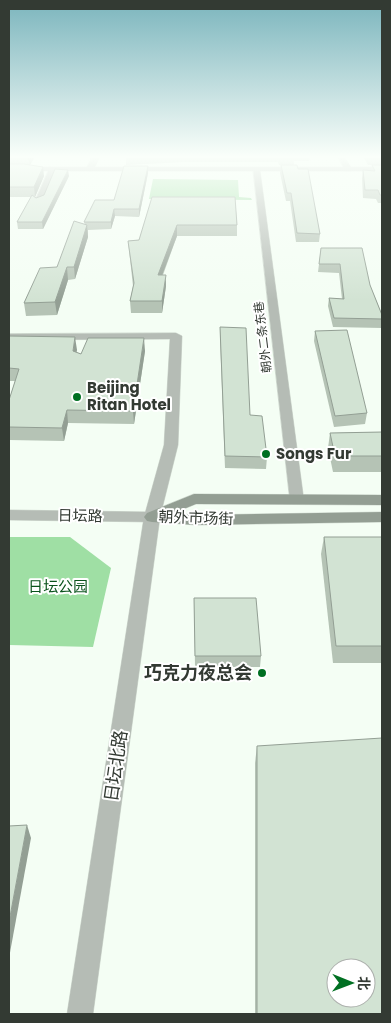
<svg xmlns="http://www.w3.org/2000/svg" width="391" height="1023" font-family="Poppins,'Noto Sans SC',sans-serif">
  <rect width="100%" height="100%" fill="#f4fef4"/>
  <g fill="#9fdfa4">
    <polygon points="153,179 238,180 239,197 251,198 252,200 149,199"/>
    <polygon points="9,537 70,537 111,568 93,647 9,645"/>
  </g>
  <g fill="none" stroke-linecap="round" stroke-linejoin="round">
    <g stroke="#d1dbd1" stroke-width="1">
      <g id="minor">
        <polygon points="92,158 99,158 94,169 90,171 86,169"/>
        <polygon points="339,158 345,158 352,169 351,171 345,171"/>
        <polygon points="50,167 57,169 43,201 36,203 35,201"/>
        <polygon points="253,168 260,170 304,501 302,504 292,504 290,501"/>
        <polygon points="176,333 182,336 178,445 160,517 93,1014 67,1014 144,517 164,445 170,339 9,340 9,334"/>
      </g>
    </g>
    <g stroke="#d1dbd1" stroke-width="1">
      <g id="tertiary">
        <rect x="9" y="167" width="373" height="4"/>
        <polygon points="9,510 152,512 157,513 160,517 157,521 152,522 9,520"/>
      </g>
    </g>
    <g stroke="#d1dbd1" stroke-width="1">
      <polygon id="secondary" points="194,494 382,495 382,505 196,504 174,513 196,515 382,512 382,522 196,525 152,522 147,521 144,517 147,513"/>
    </g>
    <use href="#minor" fill="#b5bcb5" fill-rule="evenodd"/>
    <use href="#tertiary" fill="#b5bcb5" fill-rule="evenodd"/>
    <use href="#secondary" fill="#939e93" fill-rule="evenodd"/>
  </g>
  <g fill="#b5c3b5">
    <polygon points="9,158 34,158 30,165 44,176 35,197 36,198 44,195 69,176 43,229 18,229 17,222 31,197 9,197"/>
    <polygon points="126,158 310,158 309,161 294,161 294,165 320,234 319,242 296,242 290,201 286,201 280,173 281,165 279,165 278,162 183,162 183,159 183,162 126,165"/>
    <polygon points="364,158 382,158 382,203 378,203 376,199 363,198 362,178 363,170 371,171 372,165 368,165"/>
    <polygon points="148,166 148,173 139,217 115,216 111,229 88,230 88,237 75,279 68,280 57,315 26,316 24,303 57,267 85,225 84,222 114,200"/>
    <polygon points="235,197 237,225 237,236 177,236 163,275 166,286 162,313 131,313 130,301 133,286 128,241 139,240"/>
    <polygon points="321,248 370,285 382,315 382,328 333,327 328,306 329,298 342,299 339,273 318,272"/>
    <polygon points="220,327 250,415 267,457 266,469 225,468 220,338"/>
    <polygon points="315,331 367,413 365,424 334,427 314,341"/>
    <polygon points="9,336 77,350 76,352 81,354 145,351 134,424 68,423 64,441 9,440 9,400 15,381 9,381"/>
    <polygon points="382,432 382,472 333,472 328,448 330,433"/>
    <polygon points="324,537 382,537 382,663 333,663 321,554"/>
    <polygon points="194,598 261,656 260,667 195,667"/>
    <polygon points="257,746 382,1014 255,1014 255,763"/>
  </g>
  <g fill="#939f94">
    <polygon points="28,158 34,158 30,165"/>
    <polygon points="148,166 148,173 139,217 139,209"/>
    <polygon points="43,167 44,176 35,197 34,187"/>
    <polygon points="68,170 69,176 43,229 42,222"/>
    <polygon points="114,209 115,216 111,229 111,222"/>
    <polygon points="87,225 88,237 75,279 74,267"/>
    <polygon points="177,225 177,236 158,286 158,275"/>
    <polygon points="67,267 68,280 57,315 55,302"/>
    <polygon points="166,275 166,286 162,313 162,301"/>
    <polygon points="75,337 77,350 74,363 73,351"/>
    <polygon points="144,338 145,351 134,424 133,411"/>
    <polygon points="67,410 68,423 64,441 62,428"/>
    <polygon points="27,825 31,838 9,958 9,922"/>
  </g>
  <g fill="#d2e3d3" stroke="#939f94" fill-rule="evenodd">
    <polygon points="9,164 24,164 43,167 34,187 9,187"/>
    <polygon points="281,165 297,165 298,169 308,169 320,234 297,233 291,193 287,193"/>
    <polygon points="372,165 382,165 382,195 380,195 378,190 365,190 363,170 375,171"/>
    <polygon points="124,166 148,166 139,209 114,209 111,222 84,222 95,200 114,200"/>
    <polygon points="55,169 68,170 42,222 17,222 32,195 36,198 44,195"/>
    <polygon points="152,197 235,197 237,225 177,225 158,275 166,275 162,301 130,301 134,283 128,241 139,240"/>
    <polygon points="74,221 87,225 74,267 67,267 55,302 24,303 40,268 57,267"/>
    <polygon points="321,248 362,248 370,285 382,315 382,319 334,318 329,298 344,299 340,264 319,264"/>
    <polygon points="220,327 246,328 250,415 262,416 267,457 225,456"/>
    <polygon points="347,330 367,413 335,416 315,331"/>
    <polygon points="9,336 75,337 73,351 81,354 88,338 144,338 133,411 67,410 62,428 9,427 9,400 19,369 9,368"/>
    <polygon points="382,432 382,456 335,456 330,433"/>
    <polygon points="324,537 382,537 382,646 336,646"/>
    <polygon points="194,598 256,598 261,656 195,656"/>
    <path d="M 382,738 L 382,1014 L 257,1014 L 257,746 ZM 336,968 L 366,968 L 366,998 L 336,998 Z"/>
    <polygon points="27,825 9,922 9,826"/>
  </g>
  <linearGradient id="sky" x2="0" y2="1"><stop stop-color="#7bb5bd"/><stop offset="0.52" stop-color="#fafffa"/><stop offset="1" stop-color="#fafffa" stop-opacity="0"/></linearGradient>
  <rect width="391" height="301" fill="url(#sky)"/>
  <g fill="#007022" stroke="#fff" stroke-width="2">
    <circle cx="77" cy="397" r="5"/>
    <circle cx="266" cy="454" r="5"/>
    <circle cx="262" cy="673" r="5"/>
  </g>
  <g text-anchor="middle" stroke-width="4" stroke-linejoin="round" paint-order="stroke">
    <g font-size="12" fill="#333a33" stroke="#fff">
      <text transform="translate(263 337) rotate(-97)" y="4">朝外二条东巷</text>
    </g>
    <g font-size="15" font-weight="bold" fill="#333a33" stroke="#fff" text-anchor="start">
      <text x="87" y="393">Beijing<tspan x="87" dy="17">Ritan Hotel</tspan></text>
      <text x="276" y="459">Songs Fur</text>
    </g>
    <g font-size="15" fill="#333a33" stroke="#fff">
      <text transform="translate(80 516) rotate(1)" y="5">日坛路</text>
      <text transform="translate(196 518) rotate(2)" y="5">朝外市场街</text>
    </g>
    <g font-size="15" fill="#0a531c" stroke="#fff">
      <text x="58" y="592">日坛公园</text>
    </g>
    <g font-size="18" font-weight="bold" fill="#333a33" stroke="#fff" text-anchor="end">
      <text x="252" y="679">巧克力夜总会</text>
    </g>
    <g font-size="18" fill="#333a33" stroke="#fff">
      <text transform="translate(116 766) rotate(-82)" y="6">日坛北路</text>
    </g>
  </g>
  <rect width="391" height="1023" fill="none" stroke="#333a33" stroke-width="20"/>
  <g transform="translate(351 983) rotate(91)"><circle r="24" fill="#ffffff" stroke="#adb0ad"/>
  <path d="M0-4L9 19L0 12L-9 19Z" fill="#007022"/>
  <text y="-8" font-size="14" font-weight="bold" text-anchor="middle" fill="#333a33">北</text>
  </g>
</svg>
